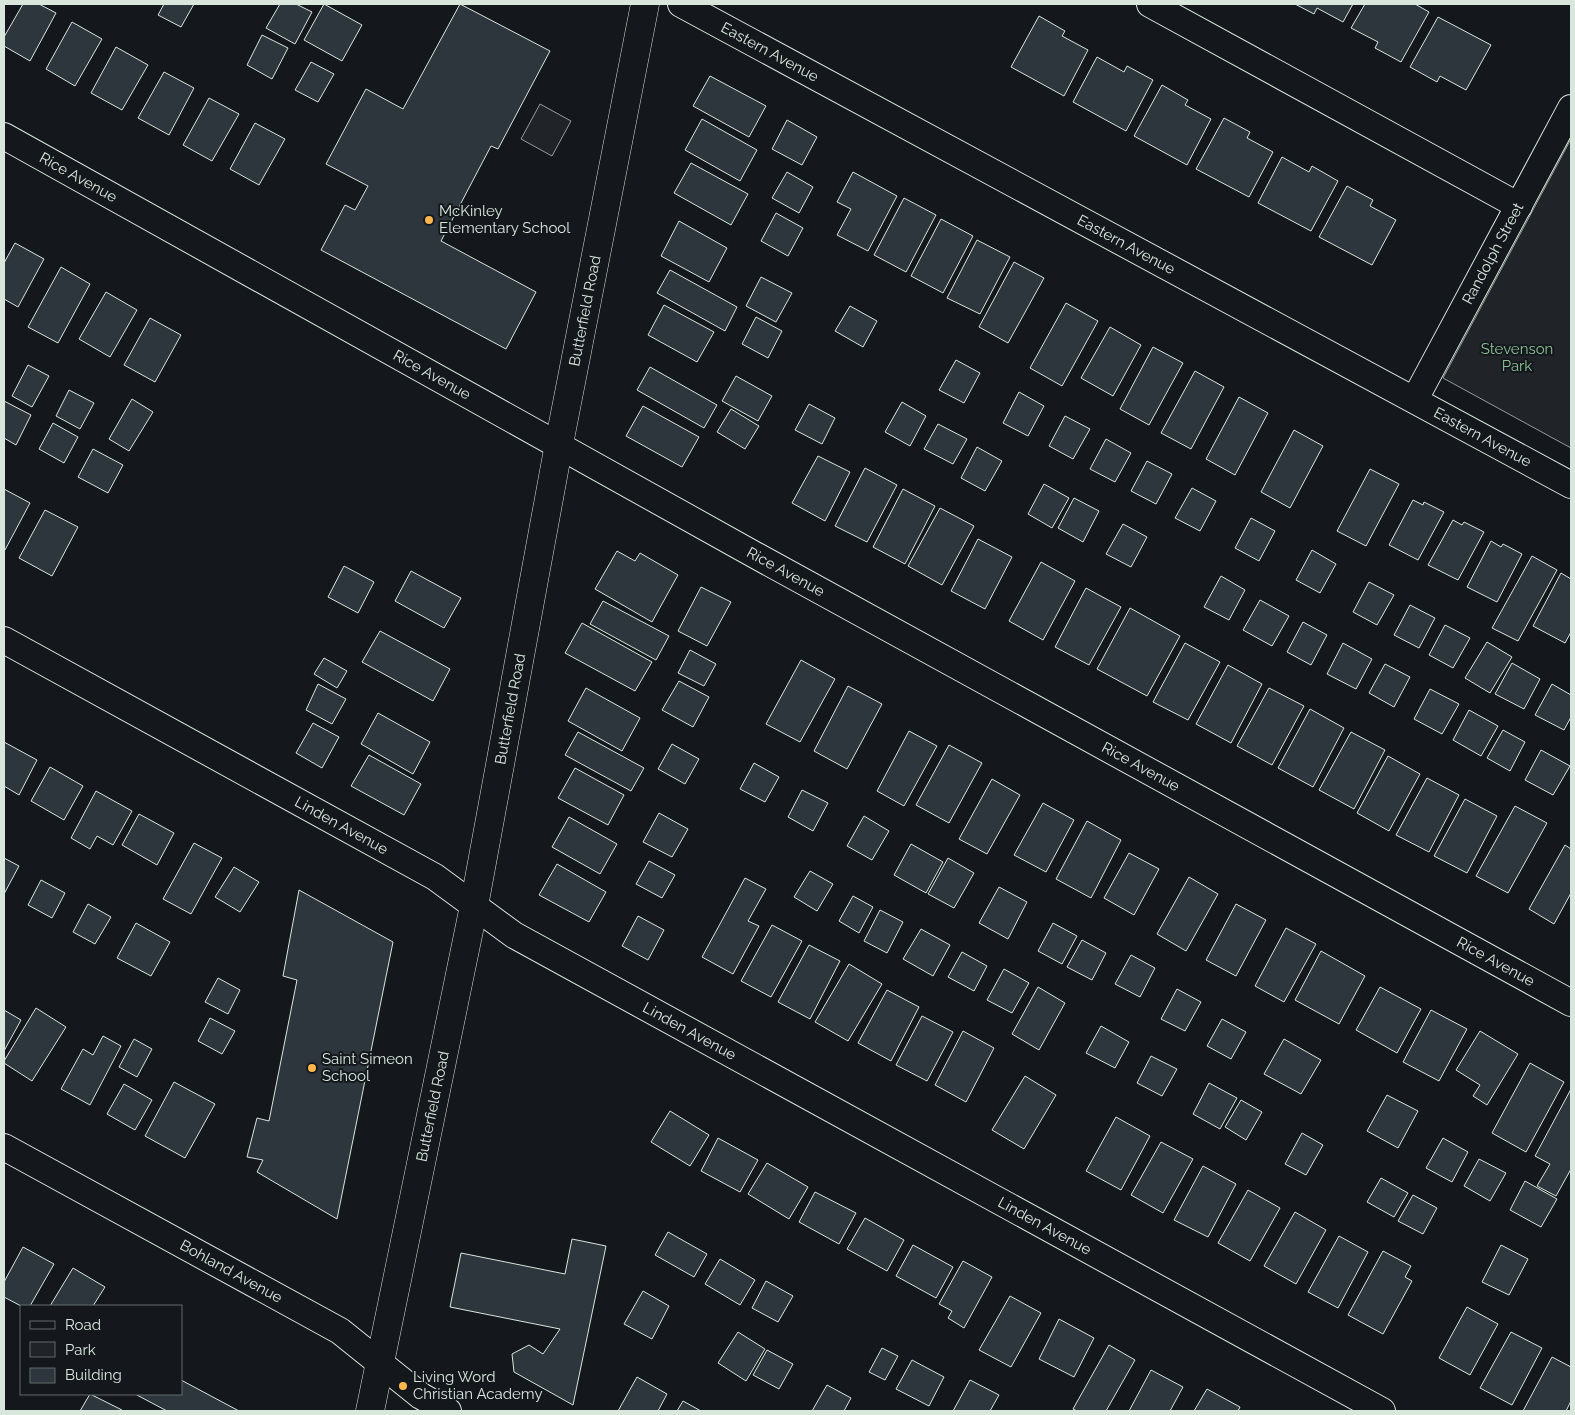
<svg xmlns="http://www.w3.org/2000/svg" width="1575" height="1415" font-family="Raleway,sans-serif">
  <rect width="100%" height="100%" fill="#14181c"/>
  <g fill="#202428" stroke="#939e99">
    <polygon points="540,104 571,121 552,156 521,139"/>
    <polygon points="1571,139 1571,448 1443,378"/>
  </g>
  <g fill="#2c363c" stroke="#d8e6dc">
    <polygon points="23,4 39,4 56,13 30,61 4,46 4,37"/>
    <polygon points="164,4 194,4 181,27 158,15"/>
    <polygon points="280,4 296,4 312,12 295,44 266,28"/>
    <polygon points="324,4 362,25 342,61 304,40"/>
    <polygon points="460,4 550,51 498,149 491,146 441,241 536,292 506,349 321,250 345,205 355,210 368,186 326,164 366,89 403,109"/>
    <polygon points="1295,4 1353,4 1343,22 1317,8 1314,14"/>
    <polygon points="1365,4 1415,4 1429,12 1401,62 1375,48 1378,42 1351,28"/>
    <polygon points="1039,16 1065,31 1062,36 1088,50 1064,96 1011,67"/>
    <polygon points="1438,17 1491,45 1466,90 1440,76 1437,82 1410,67"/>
    <polygon points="72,22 102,39 75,86 46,69"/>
    <polygon points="262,35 288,48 272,79 247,65"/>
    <polygon points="116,47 148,65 122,110 91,93"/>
    <polygon points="1097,57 1124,72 1127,66 1153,80 1126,131 1073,102"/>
    <polygon points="311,62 334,74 318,102 295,90"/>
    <polygon points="164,72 194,88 169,135 138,118"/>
    <polygon points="710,76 766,106 749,137 693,106"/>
    <polygon points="1162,85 1188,100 1185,105 1211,119 1187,165 1134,136"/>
    <polygon points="209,98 239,114 212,161 183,145"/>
    <polygon points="1224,118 1250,132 1247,138 1273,152 1249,197 1196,169"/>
    <polygon points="702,119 757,150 740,181 685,150"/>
    <polygon points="787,120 817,137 802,165 772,149"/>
    <polygon points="255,123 285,139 259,185 230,169"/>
    <polygon points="1282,157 1309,172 1312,166 1338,181 1311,231 1258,203"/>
    <polygon points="691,163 748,194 731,225 674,193"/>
    <polygon points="787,172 813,187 799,213 772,198"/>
    <polygon points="853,172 897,196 868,251 837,235 851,209 837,202"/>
    <polygon points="1347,186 1373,200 1370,206 1396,220 1372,265 1319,237"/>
    <polygon points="904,198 936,215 906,272 874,255"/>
    <polygon points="776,213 803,228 788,256 761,241"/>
    <polygon points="941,219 973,236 943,293 911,276"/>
    <polygon points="679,221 727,248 709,282 661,256"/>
    <polygon points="977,240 1010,257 980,314 947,298"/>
    <polygon points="15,243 44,259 18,307 4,299 4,263"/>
    <polygon points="1014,262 1044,278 1008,343 979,327"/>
    <polygon points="61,267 90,284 58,343 28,327"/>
    <polygon points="670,270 737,307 725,331 657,293"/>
    <polygon points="761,277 792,293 776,322 746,306"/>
    <polygon points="106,292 137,310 110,357 79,339"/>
    <polygon points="1066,303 1098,321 1062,386 1030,368"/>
    <polygon points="664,305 714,332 697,362 648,335"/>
    <polygon points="850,306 877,321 863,347 835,331"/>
    <polygon points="756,317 782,331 768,358 742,344"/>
    <polygon points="150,318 181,335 155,382 124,365"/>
    <polygon points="1110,327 1141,345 1113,396 1081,378"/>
    <polygon points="1153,347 1183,363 1149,425 1120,409"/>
    <polygon points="956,360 980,373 964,403 939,390"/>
    <polygon points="28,365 49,376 32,407 12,396"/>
    <polygon points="650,367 717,405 704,428 637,390"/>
    <polygon points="1195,371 1224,387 1191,449 1161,433"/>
    <polygon points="736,376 772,396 758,421 722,401"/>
    <polygon points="69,390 94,403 80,429 56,416"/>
    <polygon points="1019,392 1044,406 1028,436 1003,423"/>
    <polygon points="1239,397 1268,413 1235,475 1206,459"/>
    <polygon points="132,399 153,412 129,451 109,439"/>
    <polygon points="4,401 31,415 16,445 4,438"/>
    <polygon points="902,402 926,416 910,446 885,432"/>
    <polygon points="809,404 835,418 822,444 795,430"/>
    <polygon points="643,406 699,437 682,467 626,436"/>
    <polygon points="731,409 759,426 745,449 717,432"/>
    <polygon points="1065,416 1090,429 1073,459 1049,446"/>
    <polygon points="53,423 78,437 64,463 39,449"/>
    <polygon points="938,424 967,439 953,464 924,449"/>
    <polygon points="1294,430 1323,446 1290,508 1261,492"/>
    <polygon points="1106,439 1131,453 1115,482 1090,469"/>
    <polygon points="977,447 1002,461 985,491 961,478"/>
    <polygon points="93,449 123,465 108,493 78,477"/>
    <polygon points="818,456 850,472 825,521 792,503"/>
    <polygon points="1147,461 1172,474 1156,504 1131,491"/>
    <polygon points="865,468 897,485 867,542 835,526"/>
    <polygon points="1370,469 1399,484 1366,546 1337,531"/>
    <polygon points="1044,484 1069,498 1052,528 1028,514"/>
    <polygon points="1192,488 1216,501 1200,531 1175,518"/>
    <polygon points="4,489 30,503 5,550 4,550"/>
    <polygon points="903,489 935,506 905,564 873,547"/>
    <polygon points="1074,498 1099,511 1083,542 1058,528"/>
    <polygon points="1413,500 1423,505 1424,502 1444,512 1418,560 1389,545"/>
    <polygon points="940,508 974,526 942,585 908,566"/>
    <polygon points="45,510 78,527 52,576 19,558"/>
    <polygon points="1251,518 1275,531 1259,561 1235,548"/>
    <polygon points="1453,520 1462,525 1464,522 1484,532 1458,580 1428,565"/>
    <polygon points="1123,524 1147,537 1131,567 1106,554"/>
    <polygon points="978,539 1012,557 985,609 951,591"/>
    <polygon points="1491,541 1501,547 1503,544 1522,554 1497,602 1467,587"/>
    <polygon points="1312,550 1336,564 1320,593 1296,580"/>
    <polygon points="617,551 635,561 640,553 678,575 652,622 595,589"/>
    <polygon points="1532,556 1557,570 1518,641 1492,628"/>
    <polygon points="1041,562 1075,581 1043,640 1009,621"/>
    <polygon points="344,566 374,582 358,613 328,597"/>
    <polygon points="411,571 461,598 444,628 395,601"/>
    <polygon points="1561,573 1571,579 1571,632 1565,643 1533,626"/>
    <polygon points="1221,576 1245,590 1229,620 1204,607"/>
    <polygon points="1369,582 1394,595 1377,625 1353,612"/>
    <polygon points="701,587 731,602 707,646 678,631"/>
    <polygon points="1086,588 1121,607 1089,665 1055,647"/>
    <polygon points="1260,600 1289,616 1272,646 1243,630"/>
    <polygon points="603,601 669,636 656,660 590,624"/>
    <polygon points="1410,605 1435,618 1419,648 1394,635"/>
    <polygon points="1130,608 1180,636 1147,696 1097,669"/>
    <polygon points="1303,622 1327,635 1311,665 1287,652"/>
    <polygon points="582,623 652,662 635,691 565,653"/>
    <polygon points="1445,625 1470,638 1453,668 1429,655"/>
    <polygon points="380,631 450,669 433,701 362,662"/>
    <polygon points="1487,642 1512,657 1490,693 1465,678"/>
    <polygon points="1185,643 1220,662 1188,720 1153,702"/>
    <polygon points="1343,643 1372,659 1356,689 1327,674"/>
    <polygon points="690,650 716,664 704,686 678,673"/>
    <polygon points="324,658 347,671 337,688 314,674"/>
    <polygon points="801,660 835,679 800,742 766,724"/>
    <polygon points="1512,663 1540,679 1524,709 1495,694"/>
    <polygon points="1385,664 1410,677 1394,707 1369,693"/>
    <polygon points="1228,665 1262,684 1231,743 1196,724"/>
    <polygon points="679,681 709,697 693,727 662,710"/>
    <polygon points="318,684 346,699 332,724 306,710"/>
    <polygon points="1552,684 1571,695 1571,717 1564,730 1535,715"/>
    <polygon points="848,686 882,704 847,769 814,751"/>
    <polygon points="586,688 640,718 622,751 568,721"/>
    <polygon points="1269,688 1304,706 1272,765 1237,746"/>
    <polygon points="1430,689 1459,704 1442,734 1414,719"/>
    <polygon points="1310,709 1344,728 1313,787 1278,768"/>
    <polygon points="1469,710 1498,726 1481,756 1453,740"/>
    <polygon points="378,713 430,742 413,774 361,744"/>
    <polygon points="313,723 339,737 322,768 296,753"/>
    <polygon points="1503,730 1525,742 1510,771 1487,758"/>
    <polygon points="909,731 937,746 904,806 877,791"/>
    <polygon points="578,732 644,768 631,791 565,755"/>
    <polygon points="1351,732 1385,750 1354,809 1319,790"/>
    <polygon points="4,742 37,760 19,795 4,786"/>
    <polygon points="672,744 699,759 685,784 658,769"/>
    <polygon points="949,745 982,763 949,823 916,805"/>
    <polygon points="1541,750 1570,766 1553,795 1525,780"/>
    <polygon points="369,755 421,784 404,815 351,786"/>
    <polygon points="1388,756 1420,774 1389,831 1357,813"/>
    <polygon points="754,763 779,777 765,802 740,789"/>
    <polygon points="50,767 83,786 64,820 31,801"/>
    <polygon points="575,768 624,795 608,825 558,798"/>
    <polygon points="1427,778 1459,795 1429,852 1396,835"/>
    <polygon points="992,779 1020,795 987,854 959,839"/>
    <polygon points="802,790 828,803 813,831 788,817"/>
    <polygon points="96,791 132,811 113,845 97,836 90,849 71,838"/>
    <polygon points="1465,799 1497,816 1467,873 1434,856"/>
    <polygon points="1043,803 1074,820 1046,872 1014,855"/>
    <polygon points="1515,806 1547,823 1508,893 1476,876"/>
    <polygon points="659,813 688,829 672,857 643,842"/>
    <polygon points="139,814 174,833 157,865 122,845"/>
    <polygon points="864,816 889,831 872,860 847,846"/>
    <polygon points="569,817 617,844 600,874 552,847"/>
    <polygon points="1087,821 1121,840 1091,898 1056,879"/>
    <polygon points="194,843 222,858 191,914 163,899"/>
    <polygon points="911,844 943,862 926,893 894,875"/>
    <polygon points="1565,845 1571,849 1571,893 1554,924 1529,909"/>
    <polygon points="1129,853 1159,869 1134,915 1104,898"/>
    <polygon points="4,858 19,866 4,894"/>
    <polygon points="948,858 974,873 954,908 928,894"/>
    <polygon points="649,861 675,875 662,898 636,884"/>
    <polygon points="557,864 606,892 589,922 539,895"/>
    <polygon points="234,867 259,882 240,912 215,897"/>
    <polygon points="810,871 833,884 817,911 794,897"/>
    <polygon points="1189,877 1218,894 1186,951 1157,934"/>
    <polygon points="745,878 766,889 748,921 759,926 733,974 702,957"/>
    <polygon points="41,880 65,893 52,918 28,905"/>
    <polygon points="999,887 1027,902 1008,939 979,923"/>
    <polygon points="299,890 393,942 337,1219 257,1172 263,1160 247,1157 257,1118 269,1121 297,980 283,976"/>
    <polygon points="853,896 873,907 859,933 839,921"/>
    <polygon points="88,904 111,917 95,944 73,932"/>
    <polygon points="1236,904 1266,920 1236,976 1206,960"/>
    <polygon points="880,910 903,922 887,953 864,941"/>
    <polygon points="638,916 664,930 648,960 622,946"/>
    <polygon points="136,923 170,942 151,976 117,958"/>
    <polygon points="1053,923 1077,936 1062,964 1038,951"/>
    <polygon points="772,925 802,941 771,997 741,981"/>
    <polygon points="1286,928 1316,944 1284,1002 1255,986"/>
    <polygon points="921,929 950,945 933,976 903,959"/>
    <polygon points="1082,940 1106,953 1092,980 1067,967"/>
    <polygon points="809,945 840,961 810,1019 778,1002"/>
    <polygon points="1321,951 1365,976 1339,1024 1295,1000"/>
    <polygon points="962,952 987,966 974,991 948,977"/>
    <polygon points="1131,955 1155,968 1140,997 1115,984"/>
    <polygon points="849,964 882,984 848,1041 815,1022"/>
    <polygon points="1004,969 1029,983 1012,1013 987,1000"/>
    <polygon points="218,978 240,990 228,1014 205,1002"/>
    <polygon points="1038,987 1065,1003 1039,1050 1012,1034"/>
    <polygon points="1380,987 1421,1009 1397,1053 1356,1030"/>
    <polygon points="1177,989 1201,1002 1185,1031 1161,1019"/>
    <polygon points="887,990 919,1007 891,1061 858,1043"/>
    <polygon points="36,1008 66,1027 32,1081 4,1063 4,1061"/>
    <polygon points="4,1010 21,1020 4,1051"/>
    <polygon points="1431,1010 1467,1029 1439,1081 1403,1062"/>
    <polygon points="922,1016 953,1032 927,1081 896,1065"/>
    <polygon points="210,1018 235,1031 222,1054 198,1041"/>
    <polygon points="1222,1019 1246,1032 1231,1059 1207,1046"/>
    <polygon points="1101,1026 1129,1042 1115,1068 1086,1053"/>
    <polygon points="963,1031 994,1048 966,1102 935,1085"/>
    <polygon points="1480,1031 1518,1054 1487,1105 1473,1096 1480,1085 1456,1070"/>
    <polygon points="103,1036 121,1046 90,1105 61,1089 83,1049 93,1055"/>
    <polygon points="134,1039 152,1049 137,1077 119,1067"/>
    <polygon points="1284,1039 1321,1060 1301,1094 1264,1074"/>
    <polygon points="1151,1056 1177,1069 1162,1096 1137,1083"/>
    <polygon points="1530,1063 1564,1082 1526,1152 1492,1133"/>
    <polygon points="1025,1076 1056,1095 1024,1149 992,1130"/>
    <polygon points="174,1082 215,1104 185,1158 145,1136"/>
    <polygon points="1209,1083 1237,1098 1220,1129 1193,1114"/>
    <polygon points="124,1084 152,1100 135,1130 107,1114"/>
    <polygon points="1571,1089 1571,1169 1556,1196 1537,1186 1550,1164 1535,1156"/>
    <polygon points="1387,1095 1418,1111 1398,1148 1367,1131"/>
    <polygon points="1241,1100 1262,1112 1246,1140 1225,1127"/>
    <polygon points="670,1111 709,1135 690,1166 651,1142"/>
    <polygon points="1116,1117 1150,1136 1121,1190 1086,1171"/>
    <polygon points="1302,1133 1323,1145 1306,1175 1285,1164"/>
    <polygon points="718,1138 758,1160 740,1192 701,1171"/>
    <polygon points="1443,1138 1468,1152 1452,1182 1426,1168"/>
    <polygon points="1161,1142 1193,1159 1163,1213 1131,1195"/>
    <polygon points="1479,1159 1506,1173 1490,1201 1464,1186"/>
    <polygon points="767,1163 808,1187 789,1219 748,1194"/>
    <polygon points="1203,1166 1236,1184 1208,1237 1174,1220"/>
    <polygon points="1381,1178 1408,1193 1394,1217 1367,1202"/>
    <polygon points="1525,1181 1557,1199 1541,1227 1510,1210"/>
    <polygon points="1248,1190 1280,1208 1250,1261 1218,1243"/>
    <polygon points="815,1192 856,1213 839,1244 799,1222"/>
    <polygon points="1413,1195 1437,1208 1423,1234 1398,1221"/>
    <polygon points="1295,1212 1326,1230 1296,1284 1264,1266"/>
    <polygon points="865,1218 904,1240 887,1271 847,1249"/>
    <polygon points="668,1232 707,1254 694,1277 655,1255"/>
    <polygon points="1339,1236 1368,1252 1338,1308 1308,1292"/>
    <polygon points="572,1239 606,1246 573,1405 514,1372 512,1354 529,1345 543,1354 560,1329 450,1307 461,1253 565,1274"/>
    <polygon points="913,1245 953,1267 936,1298 896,1276"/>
    <polygon points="1501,1245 1528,1259 1509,1295 1482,1282"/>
    <polygon points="23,1247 54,1264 30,1306 21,1306 4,1297 4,1282"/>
    <polygon points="1383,1251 1411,1266 1405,1277 1412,1281 1383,1334 1348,1315"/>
    <polygon points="720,1259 755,1280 740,1305 705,1284"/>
    <polygon points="963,1261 992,1277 964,1328 948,1318 952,1311 939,1304"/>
    <polygon points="73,1268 105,1287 93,1306 50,1306"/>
    <polygon points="766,1281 793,1296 778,1322 752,1308"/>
    <polygon points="643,1291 669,1306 652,1339 624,1324"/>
    <polygon points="1010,1296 1041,1313 1011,1367 979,1350"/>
    <polygon points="1467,1307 1498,1324 1470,1375 1439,1358"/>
    <polygon points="1059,1319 1094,1338 1074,1377 1039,1359"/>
    <polygon points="738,1332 765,1349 746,1381 718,1363"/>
    <polygon points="1511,1332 1542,1348 1512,1405 1480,1388"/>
    <polygon points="1109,1345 1135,1360 1106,1411 1077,1411 1073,1409"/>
    <polygon points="882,1348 898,1356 885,1380 869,1372"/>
    <polygon points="767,1350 793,1364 779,1389 753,1375"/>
    <polygon points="1552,1357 1571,1367 1571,1401 1566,1411 1523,1411"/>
    <polygon points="912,1360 944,1377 929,1406 896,1389"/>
    <polygon points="1151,1370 1183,1387 1170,1411 1129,1411"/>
    <polygon points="637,1377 667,1394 658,1411 618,1411"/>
    <polygon points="181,1380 239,1411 167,1411 135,1394 181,1394"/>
    <polygon points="970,1380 999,1395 990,1411 953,1411"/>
    <polygon points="827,1385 851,1398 844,1411 812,1411"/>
    <polygon points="1207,1389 1240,1407 1238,1411 1194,1411"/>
    <polygon points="90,1394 122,1410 121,1411 80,1411"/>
    <polygon points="683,1401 701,1411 677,1411"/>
  </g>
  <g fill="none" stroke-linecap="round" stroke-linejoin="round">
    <g stroke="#d8e6dc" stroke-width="28">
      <g id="street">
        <path id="s1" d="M 681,4 L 1571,485"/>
        <polyline points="1150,4 1519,206"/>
        <path id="s2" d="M 4,136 L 755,555 L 1571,1003"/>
        <path id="s3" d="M 1415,399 L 1571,108"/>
        <path id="s4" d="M 4,640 L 435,877 L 514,935 L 1382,1411"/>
        <path id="s5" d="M 4,1147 L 340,1331 L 421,1396 L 448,1411"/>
      </g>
    </g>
    <g stroke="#d8e6dc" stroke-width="29">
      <g id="secondary">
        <path id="s6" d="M 370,1411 L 474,906 L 559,444 L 645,4"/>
      </g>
    </g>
    <use href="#street" stroke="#14181c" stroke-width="26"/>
    <use href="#secondary" stroke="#14181c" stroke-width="28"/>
  </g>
  <g fill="#ffb74d" stroke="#14181c" stroke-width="2">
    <circle cx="429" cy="220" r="5"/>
    <circle cx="312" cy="1068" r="5"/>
    <circle cx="403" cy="1386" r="5"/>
  </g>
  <g text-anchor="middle" stroke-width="4" stroke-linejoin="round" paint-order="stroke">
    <g font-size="15" fill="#d8e6dc" stroke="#14181c">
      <text dy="5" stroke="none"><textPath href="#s1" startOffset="101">Eastern Avenue</textPath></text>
      <text dy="5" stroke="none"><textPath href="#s2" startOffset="85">Rice Avenue</textPath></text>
      <text dy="5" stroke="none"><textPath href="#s1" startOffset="506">Eastern Avenue</textPath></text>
      <text dy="5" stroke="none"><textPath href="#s3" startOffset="165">Randolph Street</textPath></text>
      <text dy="5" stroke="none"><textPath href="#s6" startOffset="1121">Butterfield Road</textPath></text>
      <text dy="5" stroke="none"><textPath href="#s2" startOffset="490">Rice Avenue</textPath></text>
      <text dy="5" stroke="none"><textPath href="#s1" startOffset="911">Eastern Avenue</textPath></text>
      <text dy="5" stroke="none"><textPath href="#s2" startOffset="895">Rice Avenue</textPath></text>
      <text dy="5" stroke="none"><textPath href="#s6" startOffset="716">Butterfield Road</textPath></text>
      <text dy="5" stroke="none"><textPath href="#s2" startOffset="1300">Rice Avenue</textPath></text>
      <text dy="5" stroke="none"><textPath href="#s4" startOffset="385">Linden Avenue</textPath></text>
      <text dy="5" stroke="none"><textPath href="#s2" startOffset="1705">Rice Avenue</textPath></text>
      <text dy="5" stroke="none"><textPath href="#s4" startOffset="790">Linden Avenue</textPath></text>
      <text dy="5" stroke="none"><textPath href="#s6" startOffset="311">Butterfield Road</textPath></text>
      <text dy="5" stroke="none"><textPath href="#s4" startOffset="1195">Linden Avenue</textPath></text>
      <text dy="5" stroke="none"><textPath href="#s5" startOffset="259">Bohland Avenue</textPath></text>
    </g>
    <g font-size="15" fill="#d8e6dc" stroke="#14181c" text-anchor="start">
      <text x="439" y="216">McKinley<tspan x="439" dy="17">Elementary School</tspan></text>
      <text x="322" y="1064">Saint Simeon<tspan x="322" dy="17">School</tspan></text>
      <text x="413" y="1382">Living Word<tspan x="413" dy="17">Christian Academy</tspan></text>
    </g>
    <g font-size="15" fill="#8ac095" stroke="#14181c">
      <text x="1517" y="354">Stevenson<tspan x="1517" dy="17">Park</tspan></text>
    </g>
  </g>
  <rect width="1575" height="1415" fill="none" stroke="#d8e6dc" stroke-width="10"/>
  <rect x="20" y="1305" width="162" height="90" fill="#14181c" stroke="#626a69"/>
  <rect x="30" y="1321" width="25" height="8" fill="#14181c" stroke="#626a69"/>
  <text x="65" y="1330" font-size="15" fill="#d8e6dc">Road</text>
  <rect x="30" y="1342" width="25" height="15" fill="#202428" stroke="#626a69"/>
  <text x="65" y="1355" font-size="15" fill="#d8e6dc">Park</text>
  <rect x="30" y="1368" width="25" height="15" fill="#2c363c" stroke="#626a69"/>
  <text x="65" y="1380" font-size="15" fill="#d8e6dc">Building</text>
</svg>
